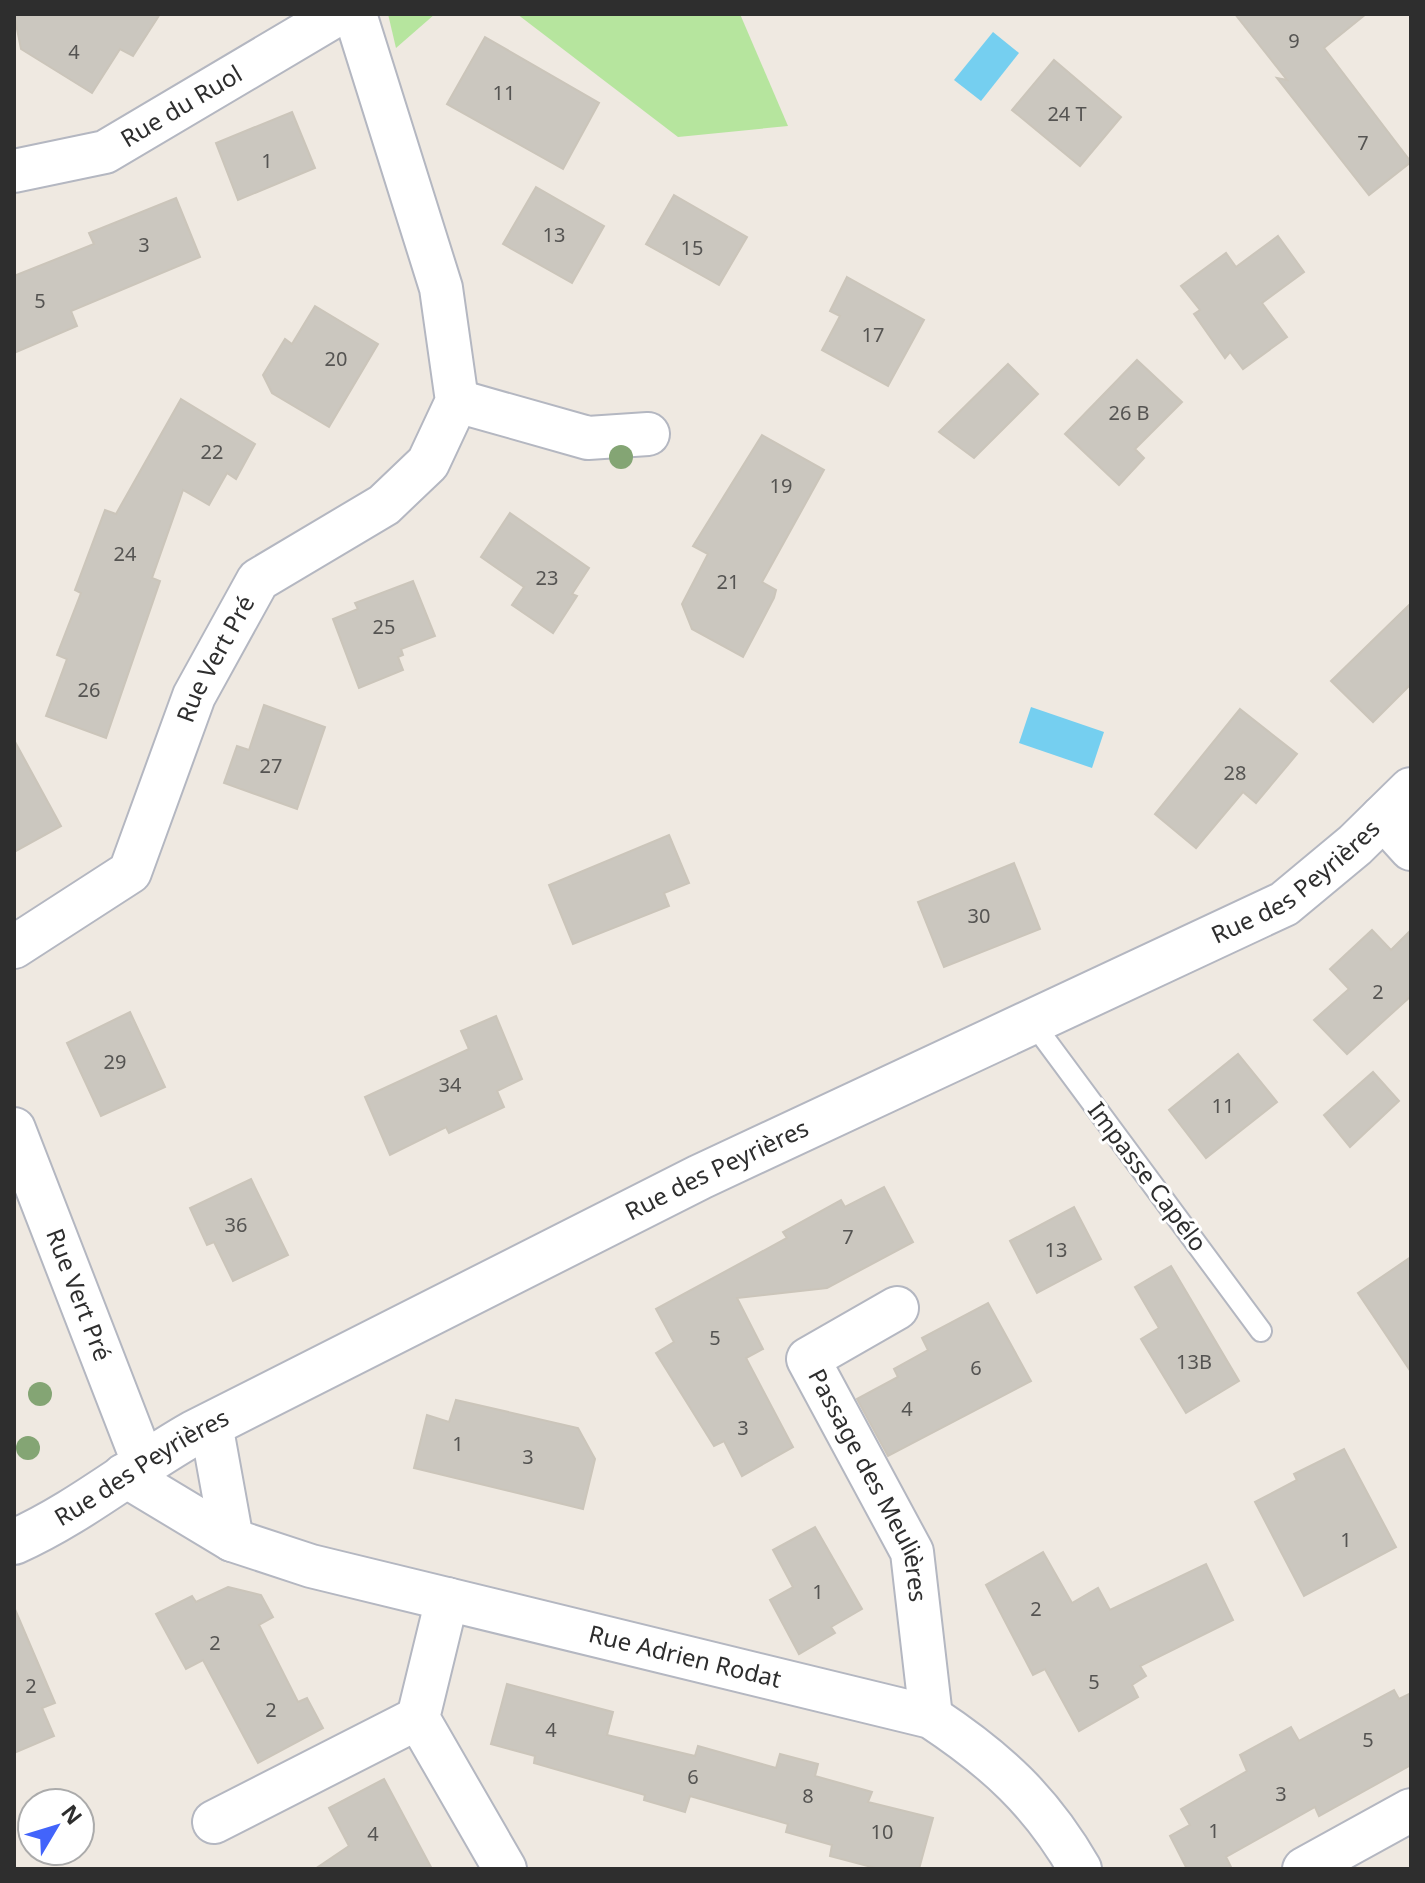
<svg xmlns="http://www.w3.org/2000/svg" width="1425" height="1883" font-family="'Noto Sans',sans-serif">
  <rect width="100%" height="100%" fill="#efe9e1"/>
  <g fill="#b6e59e">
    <polygon points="388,14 435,14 396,48"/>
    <polygon points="517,14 740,14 788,126 678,137"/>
  </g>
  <g fill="#75cff0">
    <polygon points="993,32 1019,53 981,101 954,80"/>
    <polygon points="1031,707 1104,732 1092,768 1019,743"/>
  </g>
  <g fill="#cbc7bf" stroke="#cbc5ba" stroke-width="2">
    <polygon points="14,14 160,14 133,56 120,49 92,93 21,49"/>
    <polygon points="1235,14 1366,14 1324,48 1411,162 1369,195 1277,78 1287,80"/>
    <polygon points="485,37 599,103 563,169 447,104"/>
    <polygon points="1054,60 1121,117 1080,166 1012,110"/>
    <polygon points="292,112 315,168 238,200 216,143"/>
    <polygon points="536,187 604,226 572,283 503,244"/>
    <polygon points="674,195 747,237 719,285 646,244"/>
    <polygon points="176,198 200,257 71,311 77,326 14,353 14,276 94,244 89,233"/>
    <polygon points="1278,236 1304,272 1262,303 1287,337 1243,369 1230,352 1225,358 1194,314 1200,310 1181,286 1226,253 1236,267"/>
    <polygon points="847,277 924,320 888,386 822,350 840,316 830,311"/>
    <polygon points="315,306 378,344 329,427 272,393 263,375 285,339 292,344"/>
    <polygon points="1137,360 1182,402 1135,449 1144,458 1119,485 1065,434"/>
    <polygon points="1008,364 1038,394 974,458 939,432"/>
    <polygon points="181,399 255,444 236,479 227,473 209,505 183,490 152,578 160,581 106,738 46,716 67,659 57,655 81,593 75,590 105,510 116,514"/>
    <polygon points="762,435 824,470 762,582 776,590 774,598 743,657 692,629 682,604 708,554 693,546"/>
    <polygon points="510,513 589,568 572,594 577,596 553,633 512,605 524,587 481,557"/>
    <polygon points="413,581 435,636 401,649 403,655 398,657 403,670 359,688 333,619 358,609 355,603"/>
    <polygon points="1411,603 1411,684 1373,722 1331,681"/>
    <polygon points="264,705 325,727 297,809 224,783 237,746 249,750"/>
    <polygon points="1240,709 1297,754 1256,803 1243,792 1196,848 1155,814"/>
    <polygon points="14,740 61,826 14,852"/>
    <polygon points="669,835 689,883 664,893 669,906 573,944 549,885"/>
    <polygon points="1014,863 1040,929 944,967 918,902"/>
    <polygon points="1372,930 1391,950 1411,930 1411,996 1347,1054 1314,1020 1349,989 1330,969"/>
    <polygon points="130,1012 165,1087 101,1116 67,1043"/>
    <polygon points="496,1016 522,1079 497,1091 504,1107 449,1133 446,1127 390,1155 365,1097 469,1049 461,1031"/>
    <polygon points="1238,1054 1277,1102 1206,1158 1169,1110"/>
    <polygon points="1373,1072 1399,1101 1350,1147 1324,1115"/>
    <polygon points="251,1179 288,1255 233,1281 214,1242 207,1245 190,1208"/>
    <polygon points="884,1187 913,1242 827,1288 737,1298 763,1349 746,1358 793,1447 742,1476 724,1441 714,1446 656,1353 674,1342 656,1309 787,1238 783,1232 841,1200 845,1207"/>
    <polygon points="1074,1207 1101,1259 1037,1293 1010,1241"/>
    <polygon points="1411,1257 1411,1372 1358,1293"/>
    <polygon points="1171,1266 1239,1381 1186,1413 1141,1339 1159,1328 1135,1287"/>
    <polygon points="988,1303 1031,1381 888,1456 857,1399 898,1377 894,1369 928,1350 922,1338"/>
    <polygon points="456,1400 578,1428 595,1459 583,1509 414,1468 427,1415 449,1422"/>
    <polygon points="1344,1449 1396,1547 1304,1596 1255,1502 1297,1480 1294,1474"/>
    <polygon points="815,1527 862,1609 831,1627 835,1633 799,1654 770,1600 793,1587 773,1550"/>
    <polygon points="1043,1552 1072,1603 1098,1588 1110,1610 1206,1564 1233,1620 1140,1666 1146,1676 1132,1685 1138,1697 1079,1731 1045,1669 1033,1675 986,1585"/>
    <polygon points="228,1587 261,1595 273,1617 259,1625 298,1702 307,1698 323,1728 258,1763 203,1660 186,1669 156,1614 192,1596 196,1602"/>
    <polygon points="14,1607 55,1703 42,1708 54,1736 14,1753"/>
    <polygon points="507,1684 613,1712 607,1735 695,1756 698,1746 776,1768 780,1754 818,1764 815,1776 872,1792 868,1802 933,1818 919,1869 879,1869 830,1856 832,1845 786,1832 788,1824 690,1796 685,1812 644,1800 645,1795 534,1763 535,1756 491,1744"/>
    <polygon points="1394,1690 1399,1699 1411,1693 1411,1765 1319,1816 1315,1807 1226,1857 1232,1869 1187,1869 1170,1836 1190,1825 1181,1809 1247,1771 1240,1755 1291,1727 1299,1741"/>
    <polygon points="384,1779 432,1869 315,1869 349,1846 329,1808"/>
  </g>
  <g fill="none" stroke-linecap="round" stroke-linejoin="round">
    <g stroke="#b4b7c1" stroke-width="24">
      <polyline id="lane" points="1033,1023 1261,1331"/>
    </g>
    <g stroke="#b4b7c1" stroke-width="46">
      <g id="street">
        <path id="s1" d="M 14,171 L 105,152 L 338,14"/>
        <polyline points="457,401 588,438 648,434"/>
        <polyline points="1382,817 1411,849"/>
        <path id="s2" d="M 14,947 L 130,872 L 194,696 L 258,580 L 384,505 L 428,463 L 457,401 L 441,288 L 355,14"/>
        <path id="s3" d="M 14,1129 L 143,1462"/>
        <path id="s4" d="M 897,1308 L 808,1359 L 912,1552 L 931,1717"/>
        <polyline points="211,1424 232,1540"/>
        <path id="s5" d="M 124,1475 L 232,1540 L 311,1566 L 931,1717 C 996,1760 1041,1801 1080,1869"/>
        <polyline points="447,1599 418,1718 505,1869"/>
        <polyline points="214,1822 418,1718"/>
        <polyline points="1304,1869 1411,1810"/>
      </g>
    </g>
    <g stroke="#b4b7c1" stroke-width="48">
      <g id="secondary">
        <path id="s6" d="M 14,1542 C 79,1513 132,1468 194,1433 L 700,1177 L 1284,904 L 1355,845 L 1411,790"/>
      </g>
    </g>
    <use href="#lane" stroke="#fff" stroke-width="20"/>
    <use href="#street" stroke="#fff" stroke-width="42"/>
    <use href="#secondary" stroke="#fff" stroke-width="44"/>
  </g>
  <g fill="#84a574">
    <circle cx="621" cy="457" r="12"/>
    <circle cx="40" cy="1394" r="12"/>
    <circle cx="28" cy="1448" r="12"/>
  </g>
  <g text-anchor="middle" stroke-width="6" stroke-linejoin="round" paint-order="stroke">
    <g font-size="20" fill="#555452">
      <text x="1294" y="48">9</text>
      <text x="74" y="59">4</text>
      <text x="504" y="100">11</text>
      <text x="1067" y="121">24 T</text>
      <text x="1363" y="150">7</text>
      <text x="267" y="168">1</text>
      <text x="554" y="242">13</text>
      <text x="144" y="252">3</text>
      <text x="692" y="255">15</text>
      <text x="40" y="308">5</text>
      <text x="873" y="342">17</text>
      <text x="336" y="366">20</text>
      <text x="1129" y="420">26 B</text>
      <text x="212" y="459">22</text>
      <text x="781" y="493">19</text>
      <text x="125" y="561">24</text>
      <text x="547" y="585">23</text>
      <text x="728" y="589">21</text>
      <text x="384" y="634">25</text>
      <text x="89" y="697">26</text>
      <text x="271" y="773">27</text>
      <text x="1235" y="780">28</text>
      <text x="979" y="923">30</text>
      <text x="1378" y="999">2</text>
      <text x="115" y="1069">29</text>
      <text x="450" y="1092">34</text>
      <text x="1223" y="1113">11</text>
      <text x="236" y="1232">36</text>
      <text x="848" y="1244">7</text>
      <text x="1056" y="1257">13</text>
      <text x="715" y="1345">5</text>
      <text x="1194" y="1369">13B</text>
      <text x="976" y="1375">6</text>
      <text x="907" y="1416">4</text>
      <text x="743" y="1435">3</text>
      <text x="458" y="1451">1</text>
      <text x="528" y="1464">3</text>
      <text x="1346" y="1547">1</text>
      <text x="818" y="1599">1</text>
      <text x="1036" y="1616">2</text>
      <text x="215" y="1650">2</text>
      <text x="1094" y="1689">5</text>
      <text x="31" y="1693">2</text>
      <text x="271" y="1717">2</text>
      <text x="551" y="1737">4</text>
      <text x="1368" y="1747">5</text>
      <text x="693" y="1784">6</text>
      <text x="1281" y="1801">3</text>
      <text x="808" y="1803">8</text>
      <text x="1214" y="1838">1</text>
      <text x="882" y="1839">10</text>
      <text x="373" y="1841">4</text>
    </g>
    <g font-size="24" fill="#2e2e2e" stroke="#fff">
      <text dy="8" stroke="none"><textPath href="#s1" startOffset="182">Rue du Ruol</textPath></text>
      <text dy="8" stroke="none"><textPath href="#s2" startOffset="368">Rue Vert Pré</textPath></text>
      <text dy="8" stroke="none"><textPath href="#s6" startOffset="1444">Rue des Peyrières</textPath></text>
      <text dy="8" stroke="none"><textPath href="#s6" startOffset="796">Rue des Peyrières</textPath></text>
      <text transform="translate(1147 1177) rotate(53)" y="8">Impasse Capélo</text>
      <text dy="8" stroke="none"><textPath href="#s3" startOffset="178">Rue Vert Pré</textPath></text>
      <text dy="8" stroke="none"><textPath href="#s6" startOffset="148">Rue des Peyrières</textPath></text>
      <text dy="8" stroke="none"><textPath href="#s4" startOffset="244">Passage des Meulières</textPath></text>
      <text dy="8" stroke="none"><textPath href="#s5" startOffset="594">Rue Adrien Rodat</textPath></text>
    </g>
  </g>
  <rect width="1425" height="1883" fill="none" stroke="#2e2e2e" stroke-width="32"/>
  <g transform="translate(56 1827) rotate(52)"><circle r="38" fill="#ffffff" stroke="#ababab" stroke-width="2"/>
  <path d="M0-6L14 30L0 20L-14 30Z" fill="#4264fb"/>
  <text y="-12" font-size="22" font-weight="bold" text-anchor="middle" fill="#2e2e2e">N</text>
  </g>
</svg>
